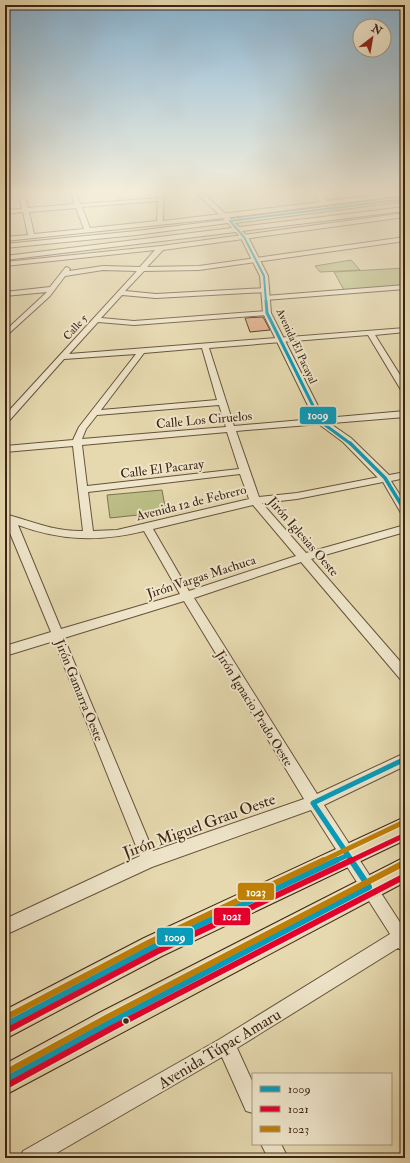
<svg xmlns="http://www.w3.org/2000/svg" width="410" height="1163" font-family="'IM FELL Double Pica',serif">
  <rect width="100%" height="100%" fill="#e6d9af"/>
  <filter id="stains"><feTurbulence type="fractalNoise" baseFrequency=".005" numOctaves="4"/><feColorMatrix values="0 0 0 0 .2 0 0 0 0 .09 0 0 0 0 .02 0 0 0 .5 -.17"/></filter>
  <radialGradient id="worn" r=".72"><stop offset=".6" stop-color="#630" stop-opacity="0"/><stop offset="1" stop-color="#630" stop-opacity=".3"/></radialGradient>
  <g fill="#bbbe86" stroke="#7c724e">
    <polygon points="351,260 360,270 320,272 315,266"/>
    <polygon points="405,268 405,286 344,290 334,272"/>
    <polygon points="162,490 166,512 110,518 107,495"/>
  </g>
  <polygon fill="#e2ad89" stroke="#3d2516" points="263,317 270,330 250,332 245,318"/>
  <g fill="none" stroke-linecap="round" stroke-linejoin="round">
    <g stroke="#67523c" stroke-width="2">
      <g id="minor">
        <path d="M 18,192 L 24,192 L 28,208 L 75,204 L 70,192 L 76,192 L 80,204 L 158,198 L 158,192 L 164,192 L 163,221 L 321,202 L 314,192 L 320,192 L 327,201 L 401,192 L 405,192 L 405,195 L 225,218 L 5,241 L 5,237 L 28,235 L 23,212 L 5,214 L 5,210 L 22,209 ZM 158,201 L 157,221 L 90,228 L 82,207 ZM 76,208 L 84,229 L 34,234 L 29,212 Z"/>
        <polygon points="213,192 228,192 202,197 199,195"/>
        <path d="M 405,213 L 405,217 L 163,250 L 147,267 L 199,266 L 405,237 L 405,241 L 199,270 L 144,271 L 125,291 L 156,294 L 266,288 L 269,290 L 266,292 L 156,298 L 122,295 L 101,318 L 134,321 L 267,311 L 271,313 L 267,315 L 134,325 L 98,322 L 69,354 L 405,328 L 405,332 L 375,335 L 405,383 L 405,392 L 401,390 L 368,335 L 209,348 L 234,426 L 405,411 L 405,417 L 236,431 L 259,497 L 297,493 L 405,472 L 405,478 L 391,481 L 405,503 L 405,514 L 401,513 L 383,482 L 297,499 L 262,503 L 306,553 L 405,525 L 405,532 L 311,559 L 405,667 L 405,681 L 401,680 L 301,562 L 194,598 L 317,794 L 405,753 L 405,766 L 324,805 L 403,927 L 405,926 L 405,952 L 398,948 L 237,1048 L 253,1083 L 253,1113 L 246,1111 L 222,1057 L 48,1158 L 20,1158 L 23,1151 L 220,1039 L 390,934 L 311,810 L 152,867 L 5,935 L 5,919 L 140,856 L 54,641 L 5,656 L 5,646 L 51,632 L 5,521 L 5,514 C 31,521 55,532 83,531 L 73,446 L 5,452 L 5,446 L 73,440 L 79,427 L 136,354 L 64,359 L 8,422 L 5,423 L 5,415 L 137,271 L 103,270 L 65,276 L 50,296 L 5,337 L 5,331 L 47,292 L 5,296 L 5,292 L 50,287 L 65,268 L 67,267 L 70,269 L 69,271 L 103,266 L 140,267 L 155,250 L 5,266 L 5,262 L 161,246 ZM 202,348 L 217,400 L 101,410 L 144,353 ZM 219,405 L 226,427 L 82,439 L 86,429 L 97,415 ZM 227,432 L 239,469 L 87,486 L 82,445 ZM 240,474 L 249,499 L 117,530 L 93,531 L 88,492 ZM 253,505 L 296,556 L 189,591 L 153,529 ZM 18,525 C 62,541 99,542 144,531 L 180,594 L 61,629 ZM 184,601 L 304,799 L 153,851 L 64,638 Z"/>
        <polygon points="405,285 405,289 265,300 262,298 265,296"/>
        <polygon points="261,1144 281,1144 288,1158 268,1158"/>
      </g>
    </g>
    <g stroke="#67523c" stroke-width="2">
      <polygon id="tertiary" points="195,192 202,192 231,219 405,197 405,201 235,223 239,227 405,207 405,211 242,231 248,237 268,276 271,313 325,420 351,438 389,475 391,478 389,481 381,481 343,442 316,422 263,313 260,276 241,238 236,232 5,260 5,256 232,228 228,223 136,235 5,248 5,244 136,231 225,220"/>
    </g>
    <g stroke="#3d2516" stroke-width="2">
      <g id="trunk">
        <polygon points="405,817 405,840 162,956 5,1039 5,1010 144,938"/>
        <polygon points="405,857 405,882 5,1095 5,1064 99,1013"/>
      </g>
    </g>
    <use href="#minor" fill="#efe6cb" fill-rule="evenodd"/>
    <use href="#tertiary" fill="#efe6cb" fill-rule="evenodd"/>
    <use href="#trunk" fill="#e6d9af" fill-rule="evenodd"/>
    <g stroke="#efe6cb" stroke-width="3.5">
      <polyline id="bus-1-far4" points="266,302 264,276 244,237 230,221 405,199"/>
    </g>
    <g stroke="#efe6cb" stroke-width="5">
      <polyline id="bus-1-far3" points="266,301 267,313 321,422 351,444"/>
    </g>
    <g stroke="#efe6cb" stroke-width="6">
      <polyline id="bus-1-far2" points="350,443 385,478 405,511"/>
    </g>
    <g stroke="#efe6cb" stroke-width="8">
      <g id="bus-1-far1">
        <polyline points="335,861 348,855"/>
        <polyline points="352,861 313,803 405,759"/>
      </g>
    </g>
    <g stroke="#efe6cb" stroke-width="9">
      <g id="bus-1">
        <polyline points="5,1025 153,947 337,860"/>
        <polyline points="5,1080 109,1023 369,887 351,860"/>
      </g>
    </g>
    <g stroke="#efe6cb" stroke-width="8">
      <polyline id="bus-2-far1" points="350,861 405,835"/>
    </g>
    <g stroke="#efe6cb" stroke-width="9">
      <g id="bus-2">
        <polyline points="8,1030 156,952 352,860"/>
        <polyline points="8,1085 112,1028 405,876"/>
      </g>
    </g>
    <g stroke="#efe6cb" stroke-width="8">
      <polyline id="bus-3-far1" points="322,861 402,823"/>
    </g>
    <g stroke="#efe6cb" stroke-width="9">
      <g id="bus-3">
        <polyline points="5,1018 150,942 324,860"/>
        <polyline points="5,1073 106,1018 402,864"/>
      </g>
    </g>
    <use href="#bus-1-far4" stroke="#069cbc" stroke-width="2"/>
    <use href="#bus-1-far3" stroke="#069cbc" stroke-width="3"/>
    <use href="#bus-1-far2" stroke="#069cbc" stroke-width="3.5"/>
    <use href="#bus-1-far1" stroke="#069cbc" stroke-width="5"/>
    <use href="#bus-1" stroke="#069cbc" stroke-width="6"/>
    <use href="#bus-2-far1" stroke="#e4002b" stroke-width="5"/>
    <use href="#bus-2" stroke="#e4002b" stroke-width="6"/>
    <use href="#bus-3-far1" stroke="#bf7f07" stroke-width="5"/>
    <use href="#bus-3" stroke="#bf7f07" stroke-width="6"/>
  </g>
  <linearGradient id="sky" x2="0" y2="1"><stop stop-color="#89b5d4"/><stop offset="0.54" stop-color="#f4eedb"/><stop offset="1" stop-color="#f4eedb" stop-opacity="0"/></linearGradient>
  <rect width="410" height="355" fill="url(#sky)"/>
  <circle fill="#3d2516" stroke="#efe6cb" stroke-width="1.5" cx="126" cy="1021" r="3.5"/>
  <g text-anchor="middle" stroke-width="4" stroke-linejoin="round" paint-order="stroke">
    <g font-size="11" fill="#3d2516" stroke="#efe6cb">
      <text transform="translate(75 327) rotate(-48)" y="4">Calle 5</text>
      <text transform="translate(297 346) rotate(65)" y="4">Avenida El Pacayal</text>
    </g>
    <g font-size="13" fill="#3d2516" stroke="#efe6cb">
      <text transform="translate(204 419) rotate(-5)" y="5">Calle Los Ciruelos</text>
      <text transform="translate(162 468) rotate(-7)" y="5">Calle El Pacaray</text>
      <text transform="translate(191 502) rotate(-14)" y="5">Avenida 12 de Febrero</text>
      <text transform="translate(304 536) rotate(49)" y="5">Jirón Iglesias Oeste</text>
      <text transform="translate(201 576) rotate(-18)" y="5">Jirón Vargas Machuca</text>
      <text transform="translate(80 690) rotate(68)" y="5">Jirón Gamarra Oeste</text>
      <text transform="translate(255 708) rotate(58)" y="5">Jirón Ignacio Prado Oeste</text>
    </g>
    <g font-size="16" fill="#3d2516" stroke="#efe6cb">
      <text transform="translate(199 825) rotate(-20)" y="6">Jirón Miguel Grau Oeste</text>
      <text transform="translate(219 1048) rotate(-31)" y="6">Avenida Túpac Amaru</text>
    </g>
  </g>
  <g stroke="#efe6cb" stroke-width="1.5">
    <rect x="299" y="406" width="38" height="19" rx="4" fill="#069cbc"/>
    <rect x="237" y="882" width="38" height="19" rx="4" fill="#bf7f07"/>
    <rect x="213" y="907" width="38" height="19" rx="4" fill="#e4002b"/>
    <rect x="156" y="927" width="38" height="19" rx="4" fill="#069cbc"/>
  </g>
  <g font-size="11" text-anchor="middle" font-weight="bold" fill="#fff">
    <text x="318" y="419">1009</text>
    <text x="256" y="896">1023</text>
    <text x="232" y="920">1021</text>
    <text x="175" y="941">1009</text>
  </g>
  <rect width="410" height="1163" fill="none" stroke="#e6d9af" stroke-width="20"/>
  <rect x="6" y="6" width="398" height="1151" fill="none" stroke="#3d2516" stroke-width="2"/>
  <rect x="10" y="10" width="390" height="1143" fill="none" stroke="#3d2516"/>
  <rect x="252" y="1073" width="140" height="72" fill="#efe6cb" stroke="#a89983"/>
  <rect x="260" y="1086" width="20" height="6" fill="#069cbc" stroke="#a89983"/>
  <text x="288" y="1093" font-size="12" fill="#3d2516">1009</text>
  <rect x="260" y="1106" width="20" height="6" fill="#e4002b" stroke="#a89983"/>
  <text x="288" y="1113" font-size="12" fill="#3d2516">1021</text>
  <rect x="260" y="1126" width="20" height="6" fill="#bf7f07" stroke="#a89983"/>
  <text x="288" y="1133" font-size="12" fill="#3d2516">1023</text>
  <g transform="translate(372 38) rotate(31)"><circle r="19" fill="#efe6cb" stroke="#a89983"/>
  <path d="M0-3L7 15L0 10L-7 15Z" fill="#8f2418"/>
  <text y="-6" font-size="11" font-weight="bold" text-anchor="middle" fill="#3d2516">N</text>
  </g>
  <rect width="100%" height="100%" filter="url(#stains)"/>
  <rect width="100%" height="100%" fill="url(#worn)"/>
</svg>
